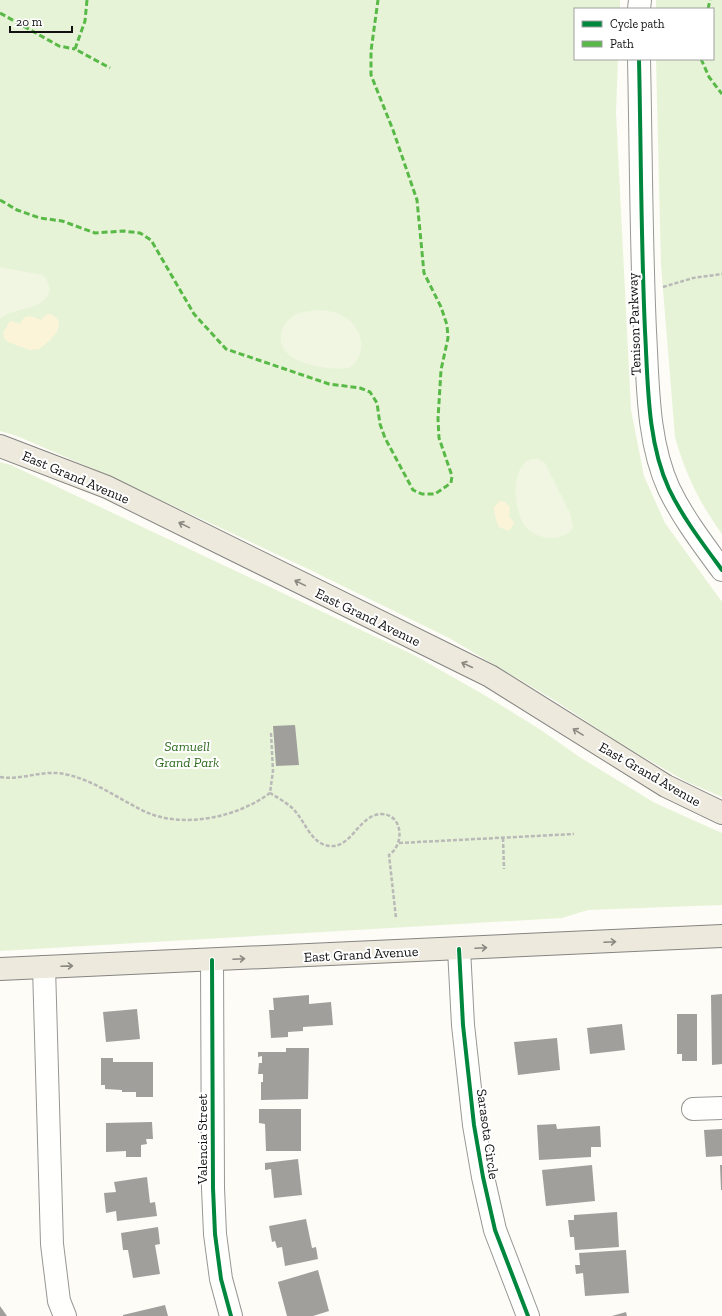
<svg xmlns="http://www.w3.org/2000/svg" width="722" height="1316" font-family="'Zilla Slab',serif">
  <rect width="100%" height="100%" fill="#fdfcf7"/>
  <g fill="#e7f3d7">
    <polygon points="0,0 620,0 620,9 575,9 575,59 618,59 616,112 631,410 644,476 665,523 722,602 722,797 687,782 624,746 554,700 449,638 306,568 114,478 17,436 0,431"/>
    <path d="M 656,0 L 722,0 L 722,534 C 700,504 685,473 675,437 L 661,265 L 656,59 L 713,59 L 713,9 L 656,9 Z"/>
    <polygon points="0,462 11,465 414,655 486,696 541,730 581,758 655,803 722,833 722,905 588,910 562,918 0,951"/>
  </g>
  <g fill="#fcf4d9">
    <path d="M 50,314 C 71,322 50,342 39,349 L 30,350 L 8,342 L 4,338 L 3,333 L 10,321 L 20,324 C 26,313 30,316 41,320 L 46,315 Z"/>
    <polygon points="500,501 505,502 510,507 509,516 514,523 509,531 499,527 496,520 494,508"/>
  </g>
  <g fill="#f0f6e1">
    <path d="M 0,267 L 42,275 L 46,278 L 50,289 C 45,312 17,305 0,319 Z"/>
    <path d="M 320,310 C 329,311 337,312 344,317 C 364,328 368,355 349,368 C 334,371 298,365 287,353 C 274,340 283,319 299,313 C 305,311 314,311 320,310 Z"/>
    <path d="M 531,459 L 538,459 L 545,463 L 570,513 L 573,526 C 567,544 533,540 524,525 C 514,508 509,468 531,459 Z"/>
  </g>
  <g fill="#a19f9c">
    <polygon points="295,725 299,765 276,766 273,726"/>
    <polygon points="722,994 722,1064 712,1065 711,995"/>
    <polygon points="309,995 309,1004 331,1002 333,1025 303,1027 303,1031 288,1032 288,1037 271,1038 269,1010 274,1010 273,998"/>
    <polygon points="137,1009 140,1039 106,1042 103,1012"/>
    <polygon points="677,1014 697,1014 697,1061 682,1061 682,1054 677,1054"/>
    <polygon points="622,1024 625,1050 590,1054 587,1028"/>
    <polygon points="557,1038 560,1070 518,1075 514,1042"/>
    <polygon points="286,1048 309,1048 308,1099 261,1100 261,1082 263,1082 263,1074 258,1074 259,1063 262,1063 262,1056 258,1057 258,1052 286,1052"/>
    <polygon points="101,1058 113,1058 113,1062 153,1062 153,1097 136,1097 136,1092 122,1092 122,1090 105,1089 105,1085 101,1085"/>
    <polygon points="259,1109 301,1109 301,1151 266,1151 265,1124 259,1123"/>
    <polygon points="152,1122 153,1139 146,1139 147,1144 141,1145 141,1157 126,1157 126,1151 106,1152 106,1123"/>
    <polygon points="556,1124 557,1129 600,1126 601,1147 591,1147 591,1157 539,1160 537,1125"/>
    <polygon points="722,1129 722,1156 706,1157 704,1130"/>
    <polygon points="298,1159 302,1195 274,1198 271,1169 265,1170 265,1163"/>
    <polygon points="592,1165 595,1201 546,1206 542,1170"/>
    <polygon points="720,1165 722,1165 722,1190 721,1190"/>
    <polygon points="147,1177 150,1203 155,1202 157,1216 117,1221 116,1211 106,1213 104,1193 116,1192 114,1182"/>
    <polygon points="617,1212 619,1247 575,1250 574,1237 570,1237 568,1220 574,1220 574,1215"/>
    <polygon points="306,1219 312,1248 316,1247 318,1259 285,1266 282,1247 277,1248 275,1241 272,1242 269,1226"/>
    <polygon points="158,1227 160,1244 155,1245 160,1274 133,1278 128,1250 123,1250 121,1233"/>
    <polygon points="626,1250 629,1293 585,1296 583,1273 576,1274 575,1265 580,1265 579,1253"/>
    <polygon points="318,1270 329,1311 313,1316 287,1316 278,1282"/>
    <polygon points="165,1305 168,1316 123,1316 123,1315"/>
    <polygon points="0,1306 7,1316 0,1316"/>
    <polygon points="626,1312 627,1316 612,1316"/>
  </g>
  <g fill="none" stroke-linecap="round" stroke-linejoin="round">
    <g stroke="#979795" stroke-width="24">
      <g id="minor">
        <polyline points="639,9 640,0"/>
        <path d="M 639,59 C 641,150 641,241 645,331 C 648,383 647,441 669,489 C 683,518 703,544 722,570"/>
        <polyline points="459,949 463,1025 474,1125 483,1177 495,1230 528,1316"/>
        <polyline points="212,960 213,1188 215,1234 221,1279 231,1316"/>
        <polyline points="44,967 52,1244 59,1301 65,1316"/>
        <polyline points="693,1109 722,1108"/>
      </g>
    </g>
    <g stroke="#858482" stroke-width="24">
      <g id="major">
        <polyline points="0,446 107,487 490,676 666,786 722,813"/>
        <polyline points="0,969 722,936"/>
      </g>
    </g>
    <g stroke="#b9b9b8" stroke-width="2.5" stroke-dasharray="4 2" stroke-linecap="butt">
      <polyline points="663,287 693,278 722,274"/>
      <path d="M 271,733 L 273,771 L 270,793 C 278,798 288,803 295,811 C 305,822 310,840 325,845 C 351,853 357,815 381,814 C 403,814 405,844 389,855 L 396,918"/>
      <path d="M 0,777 C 25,781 42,768 69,775 C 97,782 120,800 146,812 C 184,829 238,817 270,793"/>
      <polyline points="503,838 504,869"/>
      <polyline points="399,843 574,834"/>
    </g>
    <use href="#minor" stroke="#fffffe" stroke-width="22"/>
    <use href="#major" stroke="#ede9dc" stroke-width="22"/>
    <g stroke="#58b947" stroke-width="3" stroke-dasharray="6 3" stroke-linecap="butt">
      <polyline points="87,0 85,21 75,49 110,68"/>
      <polyline points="708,9 710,0"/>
      <polyline points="0,13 59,46 75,49"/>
      <polyline points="701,59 709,77 722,94"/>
      <polyline points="0,200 17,210 40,218 62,221 95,233 123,231 140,233 151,240 194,314 226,349 329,384 360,388 370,392 377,403 380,424 385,438 413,490 422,494 435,494 451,483 452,476 439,438 438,419 441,370 448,338 447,325 441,307 424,273 417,200 393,130 371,75 371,51 378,0"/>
    </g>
    <g stroke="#fff" stroke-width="6">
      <g id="cycleway">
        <path d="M 639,59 C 641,150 641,241 645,331 C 648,383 647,441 669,489 C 683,518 703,544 722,570"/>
        <polyline points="459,949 463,1025 474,1125 483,1177 495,1230 528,1316"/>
        <polyline points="212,960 213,1188 215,1234 221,1279 231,1316"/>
      </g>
    </g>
    <use href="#cycleway" stroke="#00873e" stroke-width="4"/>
  </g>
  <defs><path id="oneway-shaft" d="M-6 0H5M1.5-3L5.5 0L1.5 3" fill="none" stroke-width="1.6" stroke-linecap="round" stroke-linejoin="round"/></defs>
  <g stroke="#8a8881">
    <use href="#oneway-shaft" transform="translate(184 525) rotate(-154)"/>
    <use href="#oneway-shaft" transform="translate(300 583) rotate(-154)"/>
    <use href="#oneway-shaft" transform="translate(467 665) rotate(-155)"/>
    <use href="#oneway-shaft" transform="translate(578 732) rotate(-148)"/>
    <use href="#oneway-shaft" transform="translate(610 942) rotate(-3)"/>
    <use href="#oneway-shaft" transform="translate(481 948) rotate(-3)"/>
    <use href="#oneway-shaft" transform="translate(239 959) rotate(-3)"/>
    <use href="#oneway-shaft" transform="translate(67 966) rotate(-2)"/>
  </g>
  <g text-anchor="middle" stroke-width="4" stroke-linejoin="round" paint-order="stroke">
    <g font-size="14" fill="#111" stroke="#fff">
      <text transform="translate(634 324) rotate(-92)" y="5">Tenison Parkway</text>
      <text transform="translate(76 477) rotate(23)" y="5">East Grand Avenue</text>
      <text transform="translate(368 617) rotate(26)" y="5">East Grand Avenue</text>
      <text transform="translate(650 774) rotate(30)" y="5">East Grand Avenue</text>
      <text transform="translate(361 954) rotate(-3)" y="5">East Grand Avenue</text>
      <text transform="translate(488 1134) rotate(82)" y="5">Sarasota Circle</text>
      <text transform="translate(202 1139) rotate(-90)" y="5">Valencia Street</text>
    </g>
    <g font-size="14" font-style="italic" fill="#2f6b1f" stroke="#fff">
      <text x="187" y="751">Samuell<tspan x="187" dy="16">Grand Park</tspan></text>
    </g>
  </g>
  <rect x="574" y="8" width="140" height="52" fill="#ffffff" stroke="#a0a0a0"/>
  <rect x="582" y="21" width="20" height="6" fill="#00873e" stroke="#a0a0a0"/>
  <text x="610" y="28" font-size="12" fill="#111111">Cycle path</text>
  <rect x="582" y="41" width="20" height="6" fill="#58b947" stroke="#a0a0a0"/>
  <text x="610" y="48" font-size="12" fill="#111111">Path</text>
  <path d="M10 26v6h62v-6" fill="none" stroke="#111111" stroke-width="2"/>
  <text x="16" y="26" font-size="12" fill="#111111" stroke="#ffffff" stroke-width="3" paint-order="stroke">20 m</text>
</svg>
